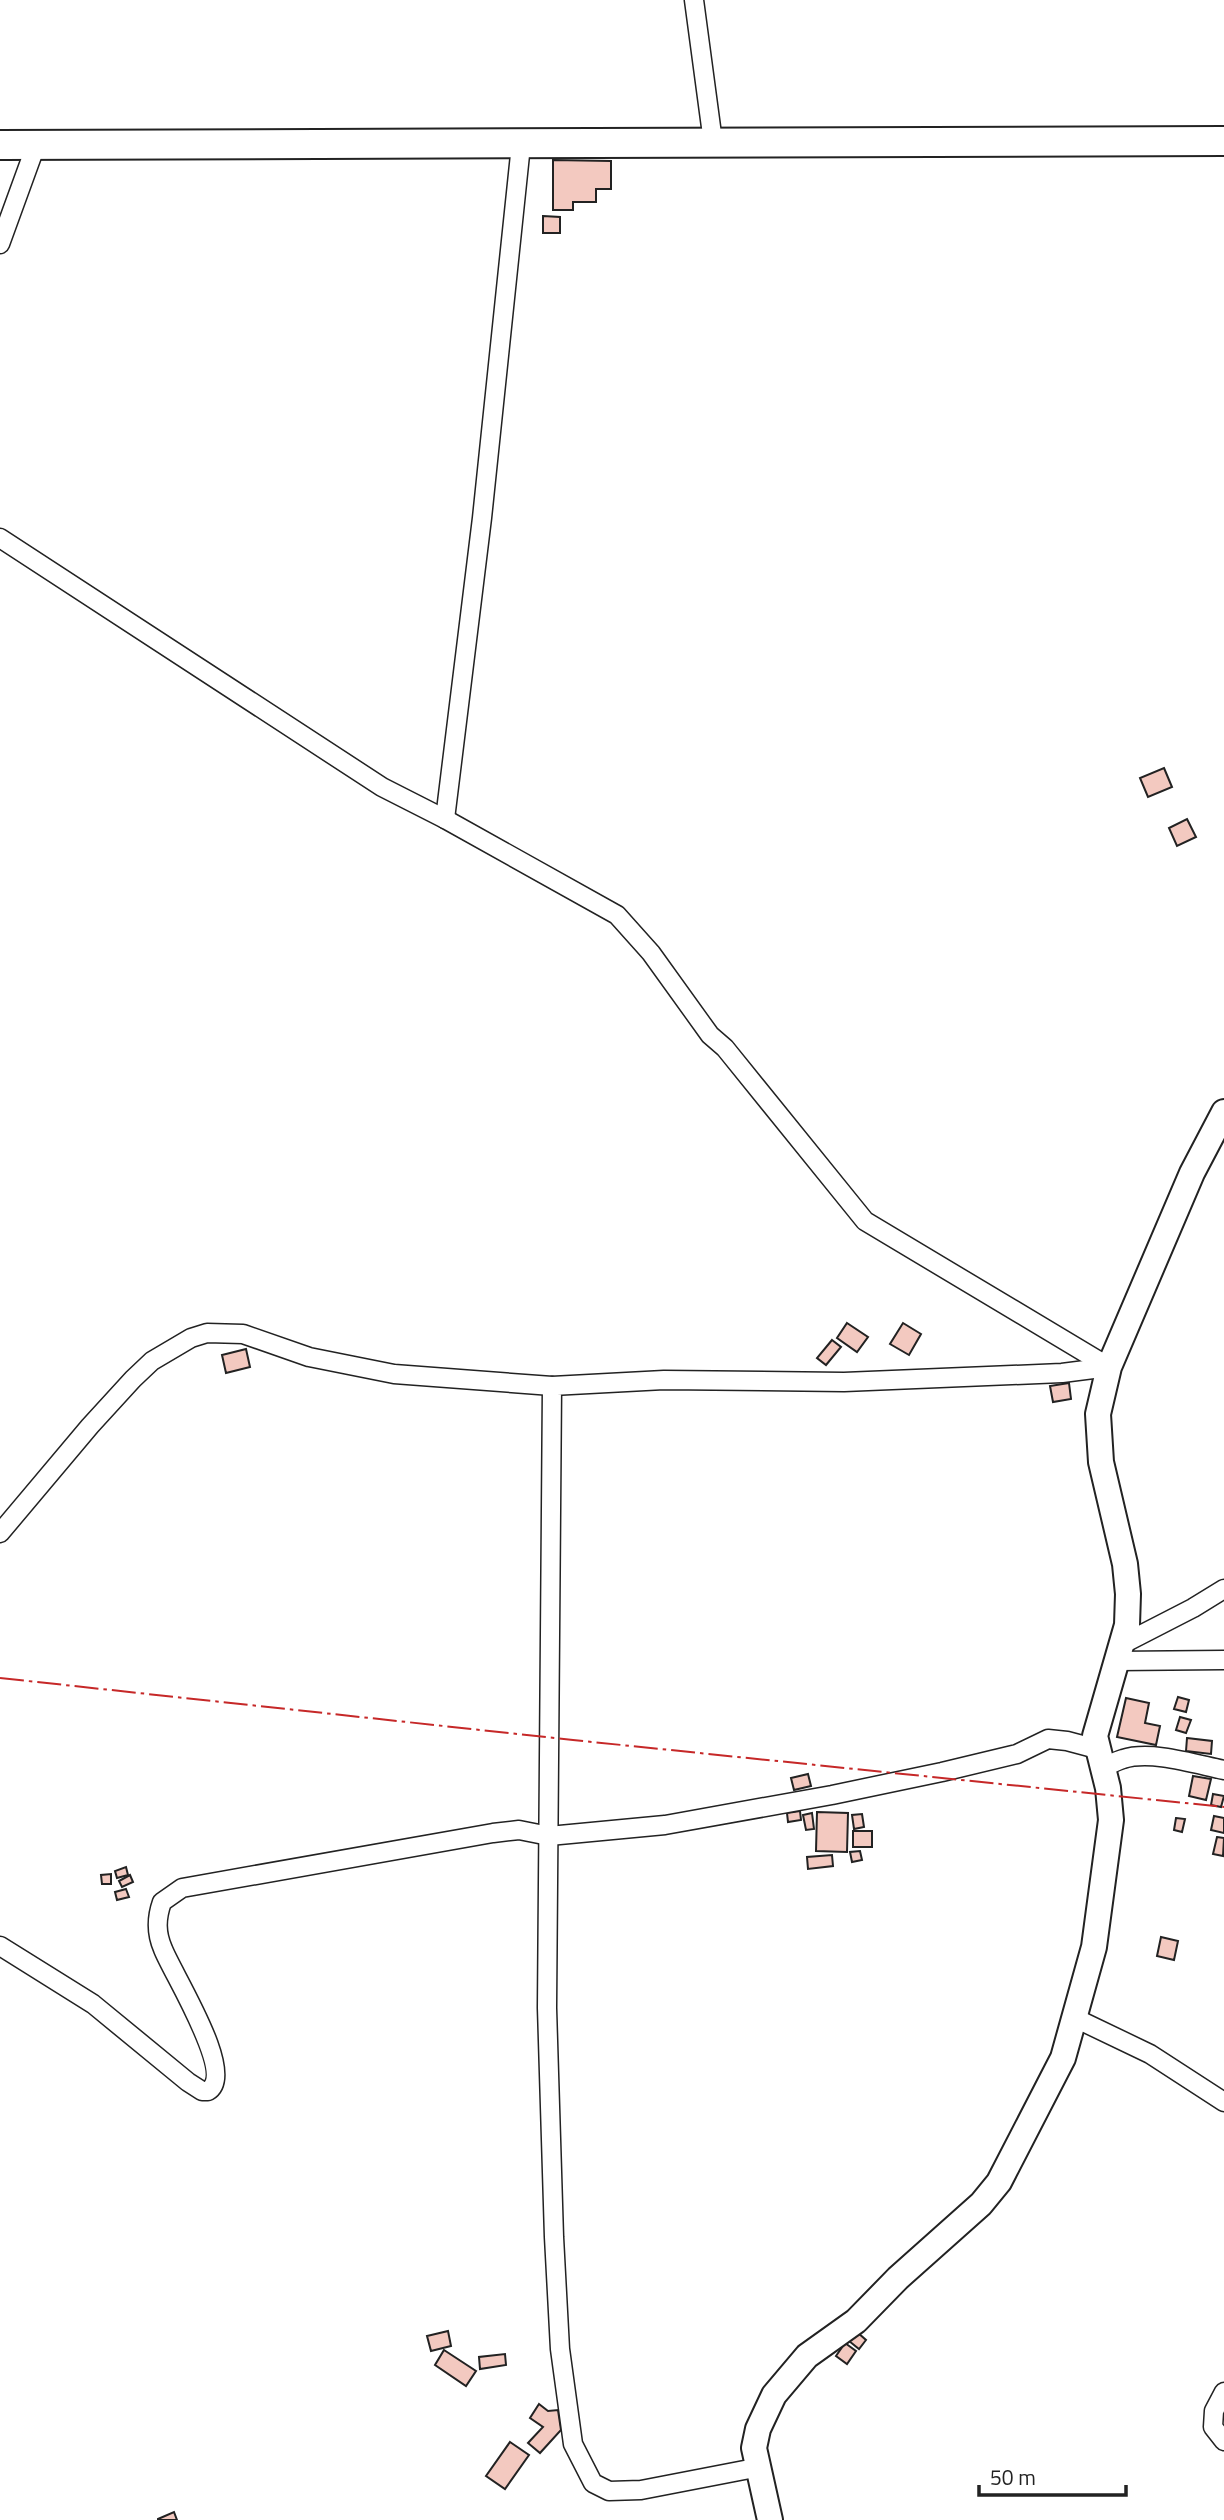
<svg xmlns="http://www.w3.org/2000/svg" width="1224" height="2520" font-family="'Titillium Web',sans-serif">
  <rect width="100%" height="100%" fill="#fff"/>
  <g fill="#f3c9c0" stroke="#222" stroke-width="2">
    <polygon points="553,160 611,161 611,189 596,189 596,202 573,202 573,210 553,210"/>
    <polygon points="543,216 560,217 560,233 543,233"/>
    <polygon points="1164,768 1172,787 1148,797 1140,778"/>
    <polygon points="1187,819 1196,837 1177,846 1169,828"/>
    <polygon points="847,1323 868,1337 857,1352 837,1338"/>
    <polygon points="903,1323 921,1334 909,1355 890,1344"/>
    <polygon points="832,1340 841,1347 826,1365 817,1358"/>
    <polygon points="246,1349 250,1367 226,1373 222,1355"/>
    <polygon points="1069,1383 1071,1399 1053,1402 1050,1386"/>
    <polygon points="1178,1697 1189,1700 1186,1712 1174,1709"/>
    <polygon points="1126,1698 1149,1703 1145,1723 1160,1726 1156,1745 1117,1737"/>
    <polygon points="1180,1717 1191,1720 1186,1733 1176,1730"/>
    <polygon points="1187,1738 1212,1741 1211,1754 1186,1751"/>
    <polygon points="808,1774 811,1786 794,1790 791,1778"/>
    <polygon points="1193,1776 1211,1779 1206,1800 1189,1796"/>
    <polygon points="1213,1794 1224,1796 1221,1807 1211,1805"/>
    <polygon points="800,1811 801,1820 788,1822 787,1813"/>
    <polygon points="817,1812 848,1813 847,1852 816,1851"/>
    <polygon points="812,1813 814,1829 806,1830 803,1815"/>
    <polygon points="862,1814 864,1827 854,1829 852,1815"/>
    <polygon points="1214,1816 1224,1818 1224,1833 1211,1830"/>
    <polygon points="1176,1818 1185,1819 1182,1832 1174,1830"/>
    <rect x="853" y="1831" width="19" height="16"/>
    <polygon points="1217,1837 1224,1838 1223,1856 1213,1854"/>
    <polygon points="860,1851 862,1860 852,1862 850,1852"/>
    <polygon points="832,1855 833,1866 808,1869 807,1857"/>
    <polygon points="126,1867 128,1875 117,1878 115,1871"/>
    <polygon points="111,1874 111,1884 102,1884 101,1875"/>
    <polygon points="130,1875 133,1882 122,1887 119,1881"/>
    <polygon points="126,1889 129,1897 117,1900 115,1892"/>
    <polygon points="1161,1937 1178,1941 1174,1960 1157,1956"/>
    <polygon points="448,2331 451,2346 431,2351 427,2336"/>
    <polygon points="857,2332 866,2340 859,2349 849,2341"/>
    <polygon points="845,2343 856,2351 847,2364 836,2356"/>
    <polygon points="444,2350 476,2371 466,2386 435,2365"/>
    <polygon points="505,2354 506,2365 480,2369 479,2357"/>
    <polygon points="539,2404 548,2411 558,2410 561,2430 540,2453 528,2443 543,2427 530,2418"/>
    <polygon points="510,2442 529,2455 505,2489 486,2476"/>
    <polygon points="174,2512 177,2520 158,2520 158,2519"/>
  </g>
  <g fill="none" stroke-linecap="round" stroke-linejoin="round">
    <g stroke="#222" stroke-width="21">
      <g id="street">
        <polyline points="694,0 713,142"/>
        <polyline points="0,244 36,145"/>
        <polyline points="0,538 382,787 445,819 617,915 651,953 710,1035 725,1048 865,1221 1109,1367"/>
        <polyline points="445,819 482,518 521,145"/>
        <polyline points="0,1533 90,1426 133,1379 152,1361 191,1338 207,1333 243,1334 309,1357 394,1374 552,1386"/>
        <polyline points="1121,1645 1193,1608 1224,1589"/>
        <polyline points="1116,1661 1224,1660"/>
        <path d="M 1102,1768 C 1109,1765 1116,1761 1123,1759 C 1151,1750 1195,1764 1224,1770"/>
        <path d="M 0,1946 L 93,2004 L 188,2082 L 202,2091 L 208,2091 C 237,2074 172,1973 163,1949 C 156,1933 156,1919 162,1902 L 182,1888 L 493,1833 L 519,1830 L 549,1836 L 665,1825 L 832,1795 L 942,1772 L 1017,1754 L 1048,1739 L 1067,1741 L 1097,1749"/>
        <polyline points="1075,2018 1150,2054 1224,2102"/>
        <polyline points="1224,2392 1214,2411 1213,2427 1224,2441"/>
        <polyline points="760,2467 641,2490 609,2491 593,2483 573,2444 560,2349 554,2237 547,2008 552,1386 664,1380 844,1382 1062,1373 1109,1367"/>
      </g>
    </g>
    <g stroke="#222" stroke-width="28">
      <polyline id="secondary" points="770,2520 754,2448 758,2429 774,2395 807,2356 856,2321 898,2278 981,2204 999,2182 1063,2058 1094,1947 1111,1820 1108,1788 1095,1736 1127,1625 1128,1594 1125,1564 1101,1462 1098,1414 1109,1367 1192,1173 1224,1112"/>
    </g>
    <g stroke="#222" stroke-width="32">
      <polyline id="primary" points="0,145 1224,141"/>
    </g>
    <use href="#street" stroke="#fff" stroke-width="18"/>
    <use href="#secondary" stroke="#fff" stroke-width="24"/>
    <use href="#primary" stroke="#fff" stroke-width="28"/>
    <polyline stroke="#c62828" stroke-width="2" stroke-dasharray="24 5 3.5 5" stroke-linecap="butt" points="0,1678 573,1740 1224,1807"/>
  </g>
  <path d="M979 2485v10h147v-10" fill="none" stroke="#222222" stroke-width="3.5"/>
  <text x="990" y="2485" font-size="21" fill="#222222" stroke="#ffffff" stroke-width="5" paint-order="stroke">50 m</text>
</svg>
